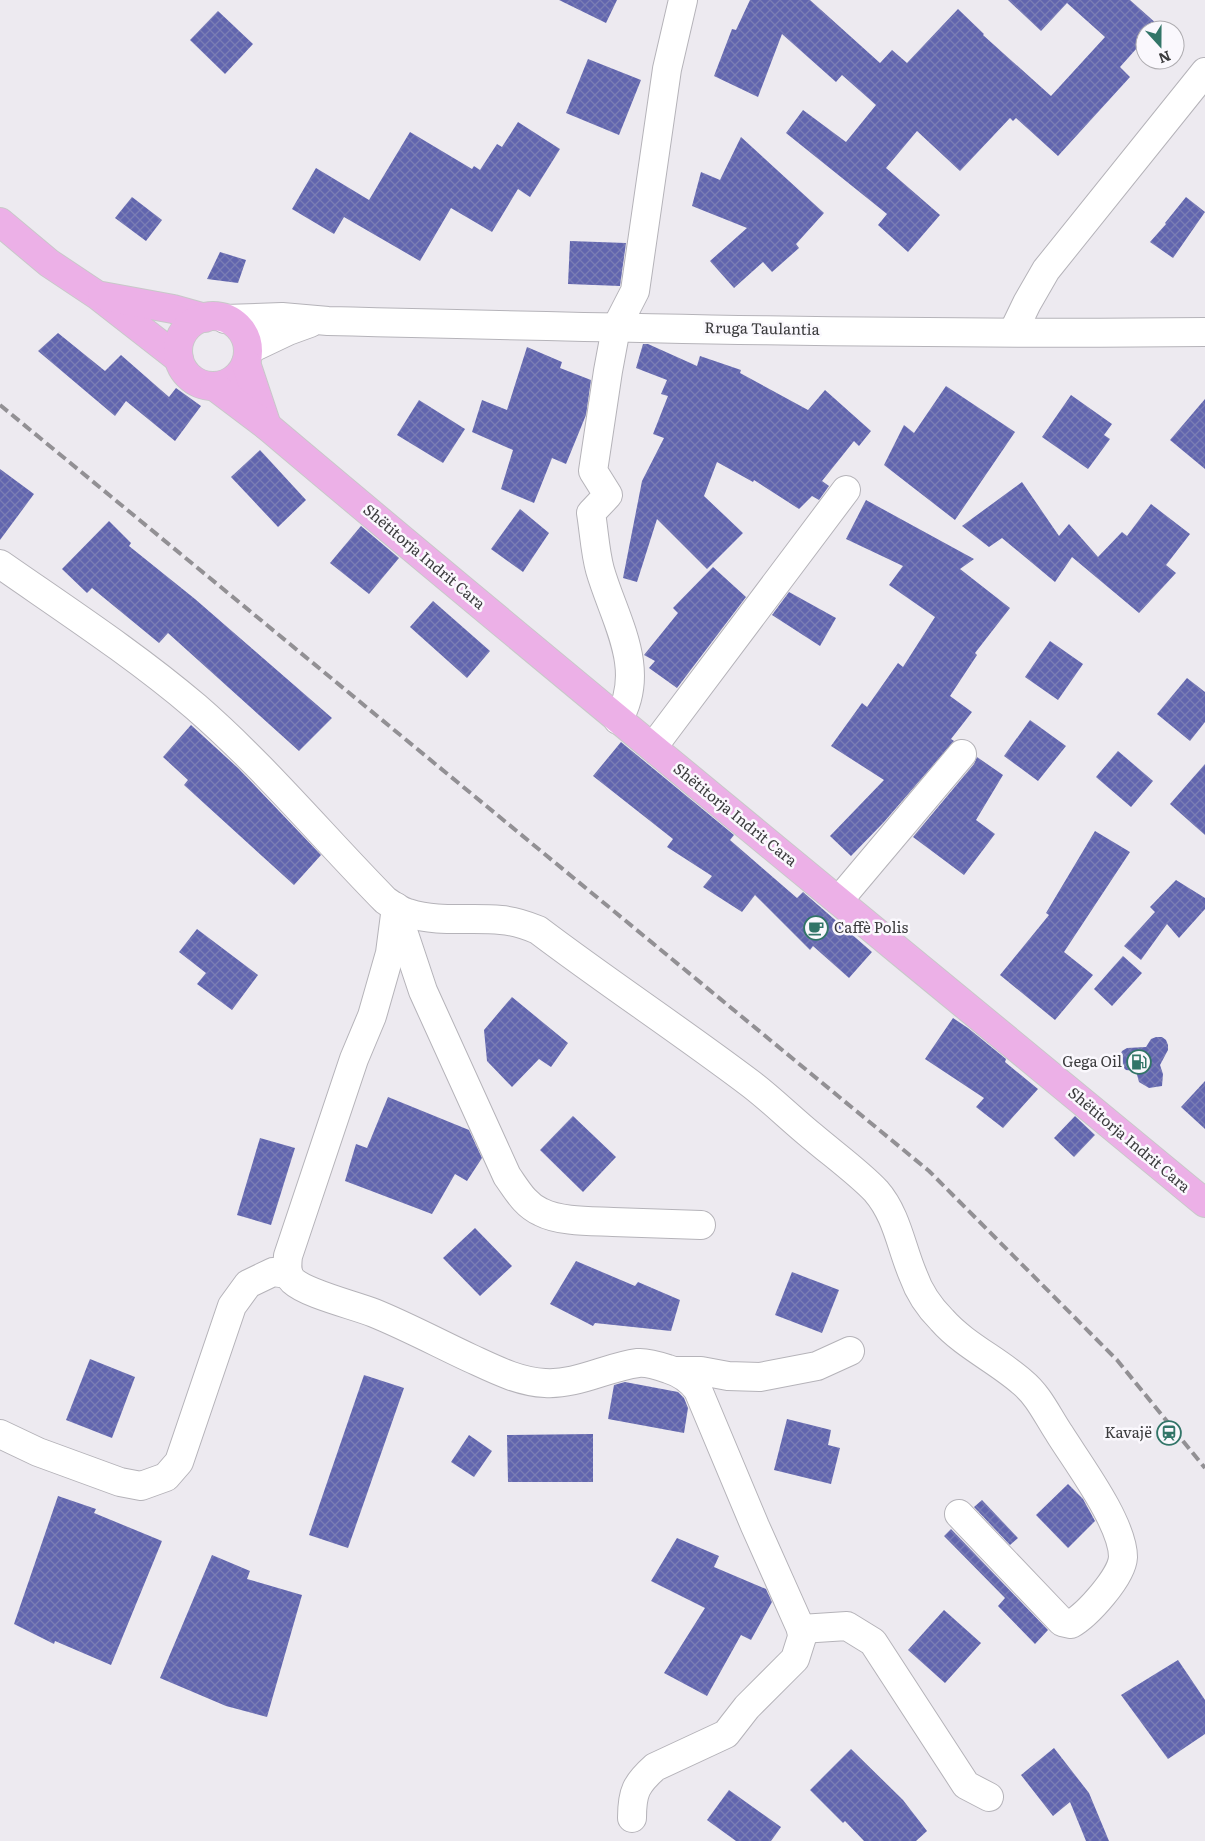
<svg xmlns="http://www.w3.org/2000/svg" width="1205" height="1841" font-family="Literata,serif">
  <defs>
    <pattern id="building-cross-hatch" width="8" height="8" patternUnits="userSpaceOnUse" patternTransform="scale(1.25)"><rect width="8" height="8" fill="#6165ae"/><path d="M0 0l8 8M0 8l8-8" fill="none" stroke="#7a7db4"/></pattern>
  </defs>
  <rect width="100%" height="100%" fill="#edeaf0"/>
  <g fill="url(#building-cross-hatch)">
    <polygon points="559,0 617,0 606,23"/>
    <polygon points="750,0 810,0 880,63 892,50 907,63 958,9 984,34 983,35 1051,96 1105,37 1067,3 1041,31 1008,0 1130,0 1158,25 1153,30 1145,30 1145,39 1120,67 1130,77 1058,156 1016,118 1013,121 1010,118 960,171 917,131 886,168 940,215 908,252 878,225 887,214 786,133 803,110 846,142 876,105 842,75 836,82 782,34 758,97 714,76 732,29 736,30"/>
    <polygon points="218,11 253,44 225,74 190,40"/>
    <polygon points="588,59 641,80 619,135 566,113"/>
    <polygon points="518,122 560,149 530,197 518,189 492,232 451,208 420,261 344,217 334,234 292,209 316,168 369,200 410,132 472,169 474,166 480,170 497,144 502,147"/>
    <polygon points="741,137 824,213 796,244 799,248 772,272 763,262 734,288 710,261 747,228 692,206 701,172 720,180"/>
    <polygon points="132,197 162,220 146,241 115,218"/>
    <polygon points="1186,197 1205,212 1173,258 1150,242 1166,224 1165,223"/>
    <polygon points="570,241 626,243 620,286 568,284"/>
    <polygon points="220,252 246,260 238,283 207,279"/>
    <polygon points="58,333 105,371 121,355 169,397 176,388 201,406 175,441 126,401 115,416 38,351"/>
    <polygon points="643,344 648,344 697,366 700,356 741,370 740,373 808,410 825,390 871,431 859,446 854,441 822,481 829,486 819,500 812,496 799,509 754,480 753,482 717,462 704,496 743,533 707,569 657,519 637,582 623,578 642,481 664,438 653,434 668,396 661,394 667,380 636,368"/>
    <polygon points="527,347 562,362 560,368 591,380 586,415 566,464 552,458 534,503 501,489 513,450 472,432 482,400 507,410"/>
    <polygon points="946,386 1015,432 955,520 884,465 904,425 914,433"/>
    <polygon points="1071,395 1112,424 1104,435 1110,439 1088,469 1042,437"/>
    <polygon points="1205,399 1205,469 1170,440"/>
    <polygon points="419,400 465,429 443,463 397,435"/>
    <polygon points="260,450 306,500 278,527 231,477"/>
    <polygon points="0,469 34,494 0,540"/>
    <polygon points="1022,482 1059,536 1069,524 1098,557 1122,532 1127,536 1151,504 1190,534 1166,565 1176,573 1139,613 1072,557 1055,582 1002,538 989,547 962,526"/>
    <polygon points="866,500 974,559 960,569 1010,608 975,653 977,655 950,696 972,712 951,739 954,741 884,822 851,856 830,836 884,780 831,746 862,703 867,707 898,663 903,667 935,617 889,585 903,566 846,539"/>
    <polygon points="520,509 549,533 523,572 491,549"/>
    <polygon points="109,521 131,543 129,546 195,599 332,718 299,751 168,633 159,643 92,588 87,593 62,569"/>
    <polygon points="361,526 399,558 369,594 330,563"/>
    <polygon points="713,567 746,597 677,688 649,668 655,661 644,655 678,613 673,608"/>
    <polygon points="789,592 836,618 820,646 772,615"/>
    <polygon points="433,601 490,651 467,678 410,627"/>
    <polygon points="1050,641 1083,664 1058,700 1025,677"/>
    <polygon points="1187,678 1205,692 1205,722 1190,741 1157,714"/>
    <polygon points="1030,720 1066,746 1038,781 1004,756"/>
    <polygon points="191,725 238,768 321,855 294,885 184,785 188,780 163,757"/>
    <polygon points="621,742 734,835 730,840 797,898 803,892 872,952 849,978 813,946 810,950 755,895 742,912 703,887 712,876 667,847 673,839 593,776"/>
    <polygon points="1118,751 1153,781 1131,807 1096,777"/>
    <polygon points="977,757 1003,775 976,820 995,834 964,875 913,837 974,764"/>
    <polygon points="1205,764 1205,835 1170,804"/>
    <polygon points="1095,831 1130,852 1064,952 1093,975 1055,1020 1000,975 1049,915 1046,913"/>
    <polygon points="1176,880 1205,898 1205,909 1179,938 1167,924 1141,960 1124,946 1155,912 1150,907"/>
    <polygon points="197,929 258,975 232,1010 197,984 206,973 179,952"/>
    <polygon points="1123,956 1142,973 1112,1006 1094,989"/>
    <polygon points="512,997 568,1043 551,1067 539,1059 512,1087 487,1061 484,1030"/>
    <polygon points="953,1018 968,1028 1006,1059 1005,1062 1038,1089 1003,1128 976,1107 984,1098 925,1059"/>
    <polygon points="1156,1037 1162,1037 1166,1040 1168,1045 1168,1050 1160,1065 1163,1074 1162,1086 1149,1088 1139,1082 1136,1071 1126,1070 1122,1066 1119,1061 1120,1056 1122,1051 1127,1048 1146,1047 1151,1039"/>
    <polygon points="1205,1081 1205,1129 1181,1107"/>
    <polygon points="388,1097 469,1130 482,1158 467,1181 455,1174 432,1214 345,1181 356,1144 367,1148"/>
    <polygon points="573,1116 616,1157 583,1192 540,1150"/>
    <polygon points="1075,1116 1095,1135 1074,1157 1054,1138"/>
    <polygon points="260,1138 295,1148 271,1225 237,1215"/>
    <polygon points="475,1228 512,1266 480,1296 443,1258"/>
    <polygon points="576,1261 635,1286 638,1282 680,1300 671,1331 595,1323 593,1326 550,1304"/>
    <polygon points="792,1272 839,1290 822,1333 775,1315"/>
    <polygon points="90,1359 135,1377 112,1438 66,1420"/>
    <polygon points="364,1375 404,1388 348,1548 309,1535"/>
    <polygon points="625,1382 678,1392 684,1398 688,1408 684,1433 608,1419 614,1385"/>
    <polygon points="787,1419 831,1430 828,1445 840,1448 831,1484 774,1470"/>
    <polygon points="593,1434 593,1482 508,1482 507,1435"/>
    <polygon points="469,1435 492,1451 474,1477 451,1462"/>
    <polygon points="1068,1484 1083,1499 1095,1521 1068,1548 1036,1515"/>
    <polygon points="58,1496 96,1509 94,1513 162,1541 111,1665 55,1641 54,1644 14,1624"/>
    <polygon points="982,1500 1018,1538 1010,1545 974,1507"/>
    <polygon points="951,1529 1048,1630 1035,1644 998,1606 1005,1598 944,1536"/>
    <polygon points="677,1538 719,1556 714,1567 766,1589 772,1602 751,1640 741,1635 707,1696 664,1673 705,1608 651,1581"/>
    <polygon points="212,1555 250,1571 247,1579 302,1595 267,1717 226,1706 160,1678"/>
    <polygon points="944,1610 981,1643 945,1683 908,1650"/>
    <polygon points="1178,1660 1205,1700 1205,1734 1168,1759 1121,1695"/>
    <polygon points="1054,1748 1089,1793 1109,1841 1086,1841 1070,1802 1053,1816 1021,1775"/>
    <polygon points="851,1749 903,1800 927,1831 916,1841 864,1841 845,1821 843,1823 810,1790"/>
    <polygon points="729,1790 781,1827 771,1841 736,1841 707,1820"/>
  </g>
  <g fill="none" stroke-linecap="round" stroke-linejoin="round">
    <g stroke="#b5b3b9" stroke-width="30">
      <g id="minor">
        <path d="M 225,319 L 282,317 L 328,321 C 620,328 913,335 1205,332"/>
        <polyline points="1013,332 1027,303 1046,270 1205,72"/>
        <polyline points="248,350 288,331 310,323"/>
        <path d="M 0,564 C 66,610 135,655 196,707 C 264,766 322,836 385,900 C 392,905 400,911 408,913 C 438,923 470,917 501,920 C 514,921 526,925 538,930 C 608,983 681,1031 751,1084 C 772,1100 792,1120 813,1137 C 833,1154 859,1173 876,1191 C 897,1215 901,1247 913,1275 C 919,1292 929,1307 942,1320 C 964,1345 997,1360 1022,1382 C 1039,1396 1047,1415 1059,1433 C 1077,1462 1123,1523 1123,1557 C 1122,1577 1087,1615 1071,1624 L 1062,1622 L 959,1514"/>
        <path d="M 618,720 C 648,669 614,619 600,570 C 595,552 594,531 591,513 L 608,495 L 593,471 L 608,371 L 616,328 L 635,291 L 667,69 L 683,0"/>
        <polyline points="653,747 846,490"/>
        <polyline points="839,900 962,754"/>
        <path d="M 396,907 L 390,953 L 372,1016 L 354,1059 L 288,1256 C 287,1265 286,1274 293,1281 C 307,1294 354,1305 374,1313 C 406,1326 438,1343 470,1358 C 494,1369 519,1382 545,1383 C 577,1385 607,1367 638,1363 C 647,1362 659,1366 668,1369 C 681,1373 690,1379 698,1390 L 755,1526 L 801,1629 L 802,1637 L 795,1659 L 747,1707 L 726,1734 L 655,1767 C 636,1784 632,1792 632,1818"/>
        <path d="M 398,916 L 423,991 L 507,1176 C 517,1190 525,1205 541,1212 C 560,1222 592,1221 613,1222 C 643,1223 672,1224 701,1225"/>
        <polyline points="675,1371 701,1371 728,1376 760,1377 817,1366 850,1351"/>
        <polyline points="0,1434 38,1452 120,1482 141,1486 166,1477 179,1462 232,1306 248,1284 273,1272 288,1274"/>
        <polyline points="801,1629 847,1626 873,1642 966,1785 989,1797"/>
      </g>
    </g>
    <g stroke="#c8c8c9" stroke-width="30">
      <g id="major">
        <polyline points="0,222 49,263 97,295 179,359"/>
        <polyline points="102,296 173,309 205,318"/>
        <circle cx="213" cy="351" r="35"/>
        <polyline points="246,363 267,426"/>
        <path d="M 214,386 L 267,426 C 577,688 892,944 1205,1203"/>
      </g>
    </g>
    <use href="#minor" stroke="#fff" stroke-width="28"/>
    <use href="#major" stroke="#ecb0e7" stroke-width="28"/>
    <polyline stroke="#929094" stroke-width="4" stroke-dasharray="10 5" stroke-linecap="butt" points="0,405 929,1171 1117,1360 1205,1468"/>
  </g>
  <defs>
    <g id="cafe-ring" transform="scale(1.25)"><circle r="9.5" fill="#faf8fd" stroke="#327568" stroke-width="1.5"/><path d="M-5.5-4.5H6V0H3Q3 3.5 0 3.5H-2.5Q-5.5 3.5-5.5 0ZM3-3.2v2h1.7v-2ZM-6 4.5H4V6H-6Z" fill="#327568"/></g>
    <g id="fuel-ring" transform="scale(1.25)"><circle r="9.5" fill="#faf8fd" stroke="#327568" stroke-width="1.5"/><path d="M-5.5-6h7V0h2V4h1.3V-2.5L3-4.5l.8-.8L6-3V5H2.5V1h-1V6h-7ZM-4.2-4.7v3.2H.2V-4.7Z" fill="#327568"/></g>
    <g id="station-ring" transform="scale(1.25)"><circle r="9.5" fill="#faf8fd" stroke="#327568" stroke-width="1.5"/><path d="M-3-6H3Q5-6 5-4V2Q5 4 3 4L4.5 6H3L1.5 4h-3L-3 6H-4.5L-3 4Q-5 4-5 2V-4Q-5-6-3-6ZM-3.5-4v3h7v-3ZM-3.5 1v1.5H-2V1ZM2 1v1.5H3.5V1Z" fill="#327568"/></g>
  </defs>
  <g fill-rule="evenodd">
    <use href="#cafe-ring" x="816" y="928"/>
    <use href="#fuel-ring" x="1139" y="1062"/>
    <use href="#station-ring" x="1169" y="1433"/>
  </g>
  <g text-anchor="middle" stroke-width="5" stroke-linejoin="round" paint-order="stroke">
    <g font-size="15" fill="#3b3b3d" stroke="#faf8fd">
      <text transform="translate(762 329) rotate(1)" y="5">Rruga Taulantia</text>
      <text transform="translate(424 557) rotate(40)" y="5">Shëtitorja Indrit Cara</text>
      <text transform="translate(735 815) rotate(39)" y="5">Shëtitorja Indrit Cara</text>
      <text transform="translate(1129 1140) rotate(40)" y="5">Shëtitorja Indrit Cara</text>
    </g>
    <g font-size="15" fill="#3b3b3d" stroke="#faf8fd" text-anchor="end">
      <text x="834" y="933" text-anchor="start">Caffè Polis</text>
      <text x="1122" y="1067">Gega Oil</text>
      <text x="1152" y="1438">Kavajë</text>
    </g>
  </g>
  <g transform="translate(1160 45) rotate(159)"><circle r="24" fill="#faf8fd" stroke="#aeacb0"/>
  <path d="M0-4L9 19L0 12L-9 19Z" fill="#327568"/>
  <text y="-8" font-size="14" font-weight="bold" text-anchor="middle" fill="#3b3b3d">N</text>
  </g>
</svg>
